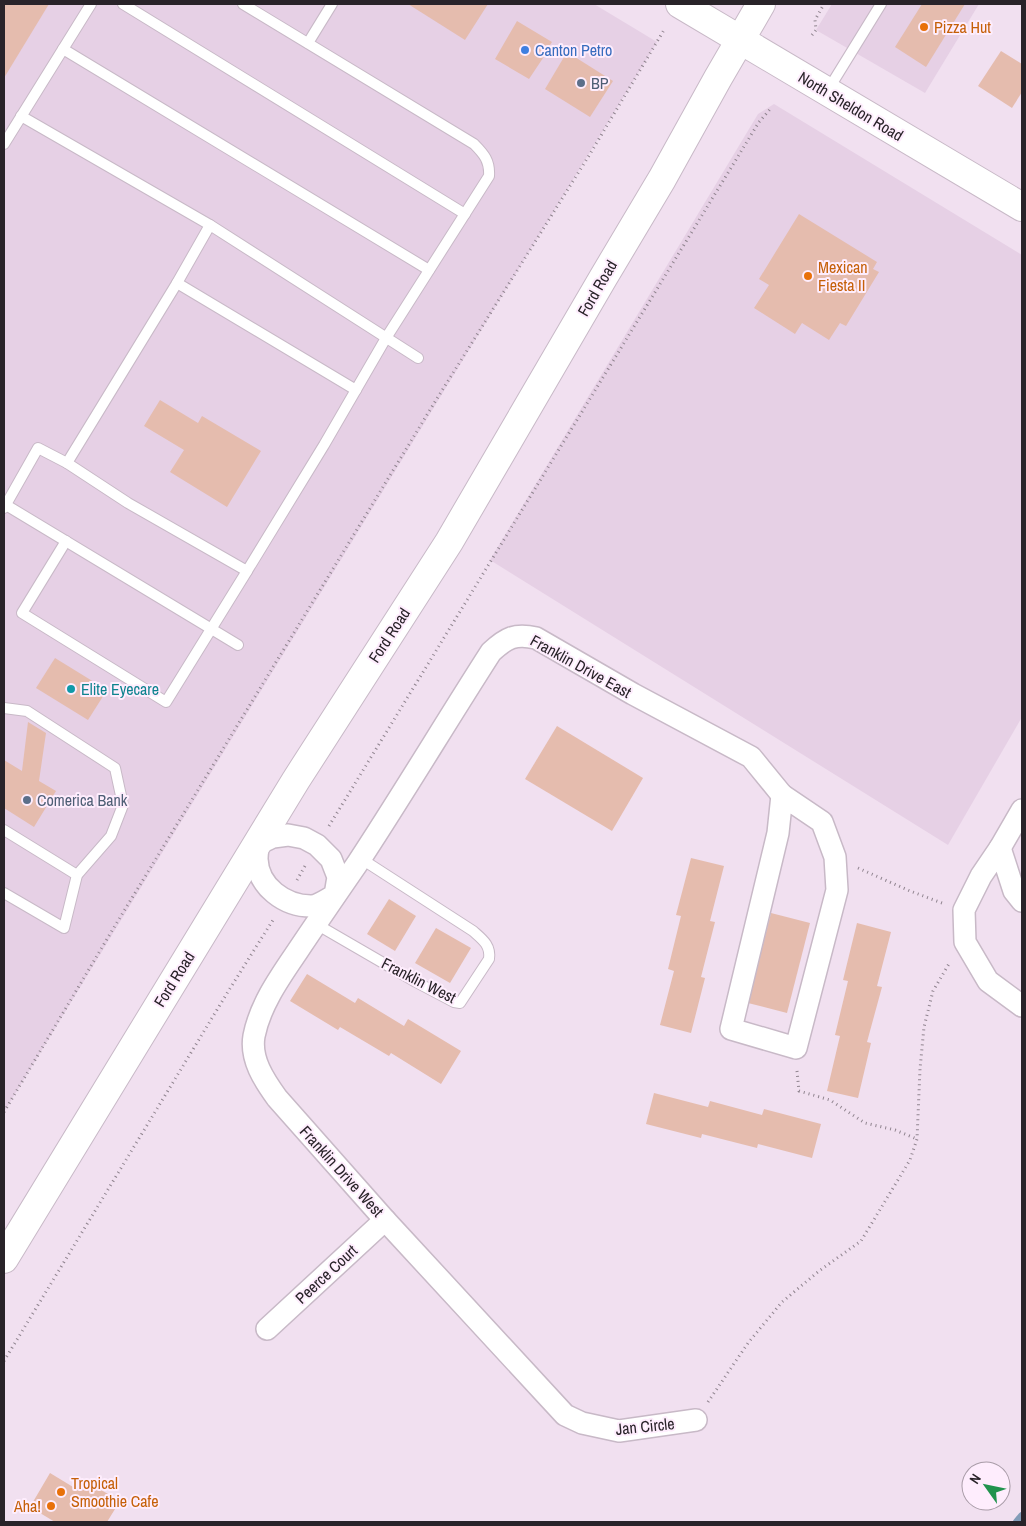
<svg xmlns="http://www.w3.org/2000/svg" width="1026" height="1526" font-family="'Archivo Narrow',sans-serif">
  <rect width="100%" height="100%" fill="#f1e0f0"/>
  <g fill="#e6d0e5">
    <polygon points="4,4 594,4 657,42 4,1112"/>
    <polygon points="832,4 979,4 925,93 816,30"/>
    <polygon points="774,104 1022,255 1022,717 948,845 490,560 758,114"/>
  </g>
  <g fill="none" stroke-linecap="round" stroke-linejoin="round">
    <polyline stroke="#839cb8" stroke-width="8" points="1017,1522 1022,1516"/>
  </g>
  <g fill="#e5bcae">
    <polygon points="4,4 49,4 4,78"/>
    <polygon points="408,4 488,4 465,40"/>
    <polygon points="922,4 965,4 926,67 895,47"/>
    <polygon points="517,21 552,42 546,51 547,52 529,79 495,59"/>
    <polygon points="1001,51 1022,64 1022,92 1012,108 978,86"/>
    <polygon points="567,52 613,81 590,117 545,89"/>
    <polygon points="799,214 877,262 873,269 879,272 846,326 840,323 829,340 802,323 795,334 754,308 769,285 759,279"/>
    <polygon points="160,400 198,423 202,416 261,451 227,507 170,472 184,450 144,426"/>
    <polygon points="55,658 107,690 88,720 36,688"/>
    <polygon points="28,722 46,733 39,781 56,791 34,827 4,808 4,760 22,771"/>
    <polygon points="557,726 643,778 612,831 525,779"/>
    <polygon points="691,858 724,866 710,921 715,922 701,977 705,978 691,1033 660,1025 674,971 668,969 681,916 676,915"/>
    <polygon points="389,899 416,916 395,951 367,934"/>
    <polygon points="771,913 810,923 787,1013 748,1003"/>
    <polygon points="857,923 891,932 877,986 882,987 867,1042 871,1043 858,1098 827,1091 840,1036 835,1035 848,981 843,980"/>
    <polygon points="436,928 471,948 450,983 415,963"/>
    <polygon points="307,974 355,1003 358,998 404,1026 408,1019 461,1051 441,1084 391,1053 389,1056 340,1027 338,1030 290,1001"/>
    <polygon points="654,1093 708,1107 710,1101 762,1115 764,1109 821,1124 812,1158 758,1144 757,1148 702,1134 701,1138 646,1124"/>
    <polygon points="50,1473 78,1490 84,1480 120,1501 107,1522 55,1522 30,1507"/>
  </g>
  <g fill="none" stroke-linecap="round" stroke-linejoin="round">
    <g stroke="#c8b9c7" stroke-width="12">
      <g id="lane">
        <polyline points="123,4 465,214"/>
        <polyline points="308,43 332,4"/>
        <polyline points="63,49 429,270"/>
        <polyline points="828,90 881,4"/>
        <polyline points="21,116 210,225"/>
        <polyline points="4,144 91,4"/>
        <polyline points="177,283 356,390"/>
        <path d="M 67,463 L 128,503 L 247,571 L 324,445 L 386,338 L 489,176 C 490,161 484,154 474,144 L 243,4"/>
        <polyline points="6,505 238,645"/>
        <polyline points="4,508 38,448 67,463 177,283 210,225 418,358"/>
        <polyline points="66,541 22,613 166,702 247,571"/>
        <polyline points="4,708 27,711 115,768 123,805 111,836 77,875 64,928 4,893"/>
        <polyline points="4,830 77,875"/>
        <path d="M 316,924 L 416,982 L 454,1002 L 460,1003 L 489,959 C 491,945 482,939 473,931 L 360,858"/>
      </g>
    </g>
    <g stroke="#c8b9c7" stroke-width="24">
      <g id="street">
        <polygon points="782,795 822,822 835,857 837,890 796,1048 731,1029 778,833"/>
        <path d="M 288,835 L 304,838 L 317,845 L 331,859 L 338,877 L 335,895 C 329,898 318,906 311,906 C 285,906 258,887 257,859 C 257,854 258,849 258,844 L 273,837 Z"/>
        <polyline points="1000,848 1022,810"/>
        <polyline points="1022,901 1014,891 1000,848 981,876 964,910 965,942 988,981 1022,1006"/>
        <polyline points="267,1329 385,1220"/>
        <path d="M 696,1420 L 619,1431 L 582,1423 L 565,1415 L 385,1220 L 277,1098 C 264,1080 250,1059 254,1036 C 260,1005 280,977 297,952 C 317,922 337,893 357,864 C 403,794 446,722 491,652 C 506,638 515,633 536,638 L 633,694 L 751,757 L 782,795"/>
      </g>
    </g>
    <g stroke="#c8b9c7" stroke-width="30">
      <polyline id="secondary" points="680,4 1022,207"/>
    </g>
    <g stroke="#c8b9c7" stroke-width="30">
      <polyline id="primary" points="4,1259 296,780 449,542 603,278 662,179 718,78 761,4"/>
    </g>
    <g stroke="#90848f" stroke-width="3" stroke-dasharray="1 4" stroke-linecap="butt">
      <polyline points="812,35 816,30 815,20 824,4"/>
      <polyline points="329,826 759,122 772,107"/>
      <polyline points="858,868 910,891 942,903"/>
      <polyline points="297,880 305,866"/>
      <polyline points="797,1071 799,1091 830,1100 865,1123 895,1130 917,1139"/>
      <polyline points="4,1112 110,934 433,405 590,154 664,30"/>
      <polyline points="4,1361 229,990 273,920"/>
      <polyline points="708,1402 748,1343 782,1302 819,1271 861,1241 910,1160 917,1139 920,1069 924,1027 933,991 950,962"/>
    </g>
    <use href="#lane" stroke="#fff" stroke-width="10"/>
    <use href="#street" stroke="#fff" stroke-width="21"/>
    <use href="#secondary" stroke="#fff" stroke-width="28"/>
    <use href="#primary" stroke="#fff" stroke-width="28"/>
  </g>
  <g fill="#e8710a" stroke="#feedfd" stroke-width="2">
    <circle cx="924" cy="27" r="5"/>
    <circle cx="808" cy="276" r="5"/>
    <circle cx="61" cy="1492" r="5"/>
    <circle cx="51" cy="1506" r="5"/>
  </g>
  <circle fill="#3f7fe0" stroke="#feedfd" stroke-width="2" cx="525" cy="50" r="5"/>
  <g fill="#5c6f8a" stroke="#feedfd" stroke-width="2">
    <circle cx="581" cy="83" r="5"/>
    <circle cx="27" cy="800" r="5"/>
  </g>
  <circle fill="#0f9aa8" stroke="#feedfd" stroke-width="2" cx="71" cy="689" r="5"/>
  <g text-anchor="middle" stroke-width="4" stroke-linejoin="round" paint-order="stroke">
    <g font-size="16" fill="#c56008" stroke="#feedfd" text-anchor="start">
      <text x="934" y="33">Pizza Hut</text>
      <text x="818" y="273">Mexican<tspan x="818" dy="18">Fiesta II</tspan></text>
      <text x="71" y="1489">Tropical<tspan x="71" dy="18">Smoothie Cafe</tspan></text>
      <text x="41" y="1512" text-anchor="end">Aha!</text>
    </g>
    <g font-size="16" fill="#366cbe" stroke="#feedfd" text-anchor="start">
      <text x="535" y="56">Canton Petro</text>
    </g>
    <g font-size="16" fill="#4e5e75" stroke="#feedfd" text-anchor="start">
      <text x="591" y="89">BP</text>
      <text x="37" y="806">Comerica Bank</text>
    </g>
    <g font-size="16" fill="#292329" stroke="#feedfd">
      <text transform="translate(851 106) rotate(31)" y="6">North Sheldon Road</text>
      <text transform="translate(597 288) rotate(-60)" y="6">Ford Road</text>
      <text transform="translate(389 635) rotate(-57)" y="6">Ford Road</text>
      <text transform="translate(581 666) rotate(29)" y="6">Franklin Drive East</text>
      <text transform="translate(174 979) rotate(-58)" y="6">Ford Road</text>
      <text transform="translate(419 980) rotate(27)" y="6">Franklin West</text>
      <text transform="translate(342 1171) rotate(48)" y="6">Franklin Drive West</text>
      <text transform="translate(326 1274) rotate(-43)" y="6">Peerce Court</text>
      <text transform="translate(645 1426) rotate(-6)" y="6">Jan Circle</text>
    </g>
    <g font-size="16" fill="#0d838f" stroke="#feedfd" text-anchor="start">
      <text x="81" y="695">Elite Eyecare</text>
    </g>
  </g>
  <rect width="1026" height="1526" fill="none" stroke="#292329" stroke-width="10"/>
  <g transform="translate(986 1486) rotate(303)"><circle r="24" fill="#feedfd" stroke="#a99ca8"/>
  <path d="M0-4L9 19L0 12L-9 19Z" fill="#21934e"/>
  <text y="-8" font-size="14" font-weight="bold" text-anchor="middle" fill="#292329">N</text>
  </g>
</svg>
